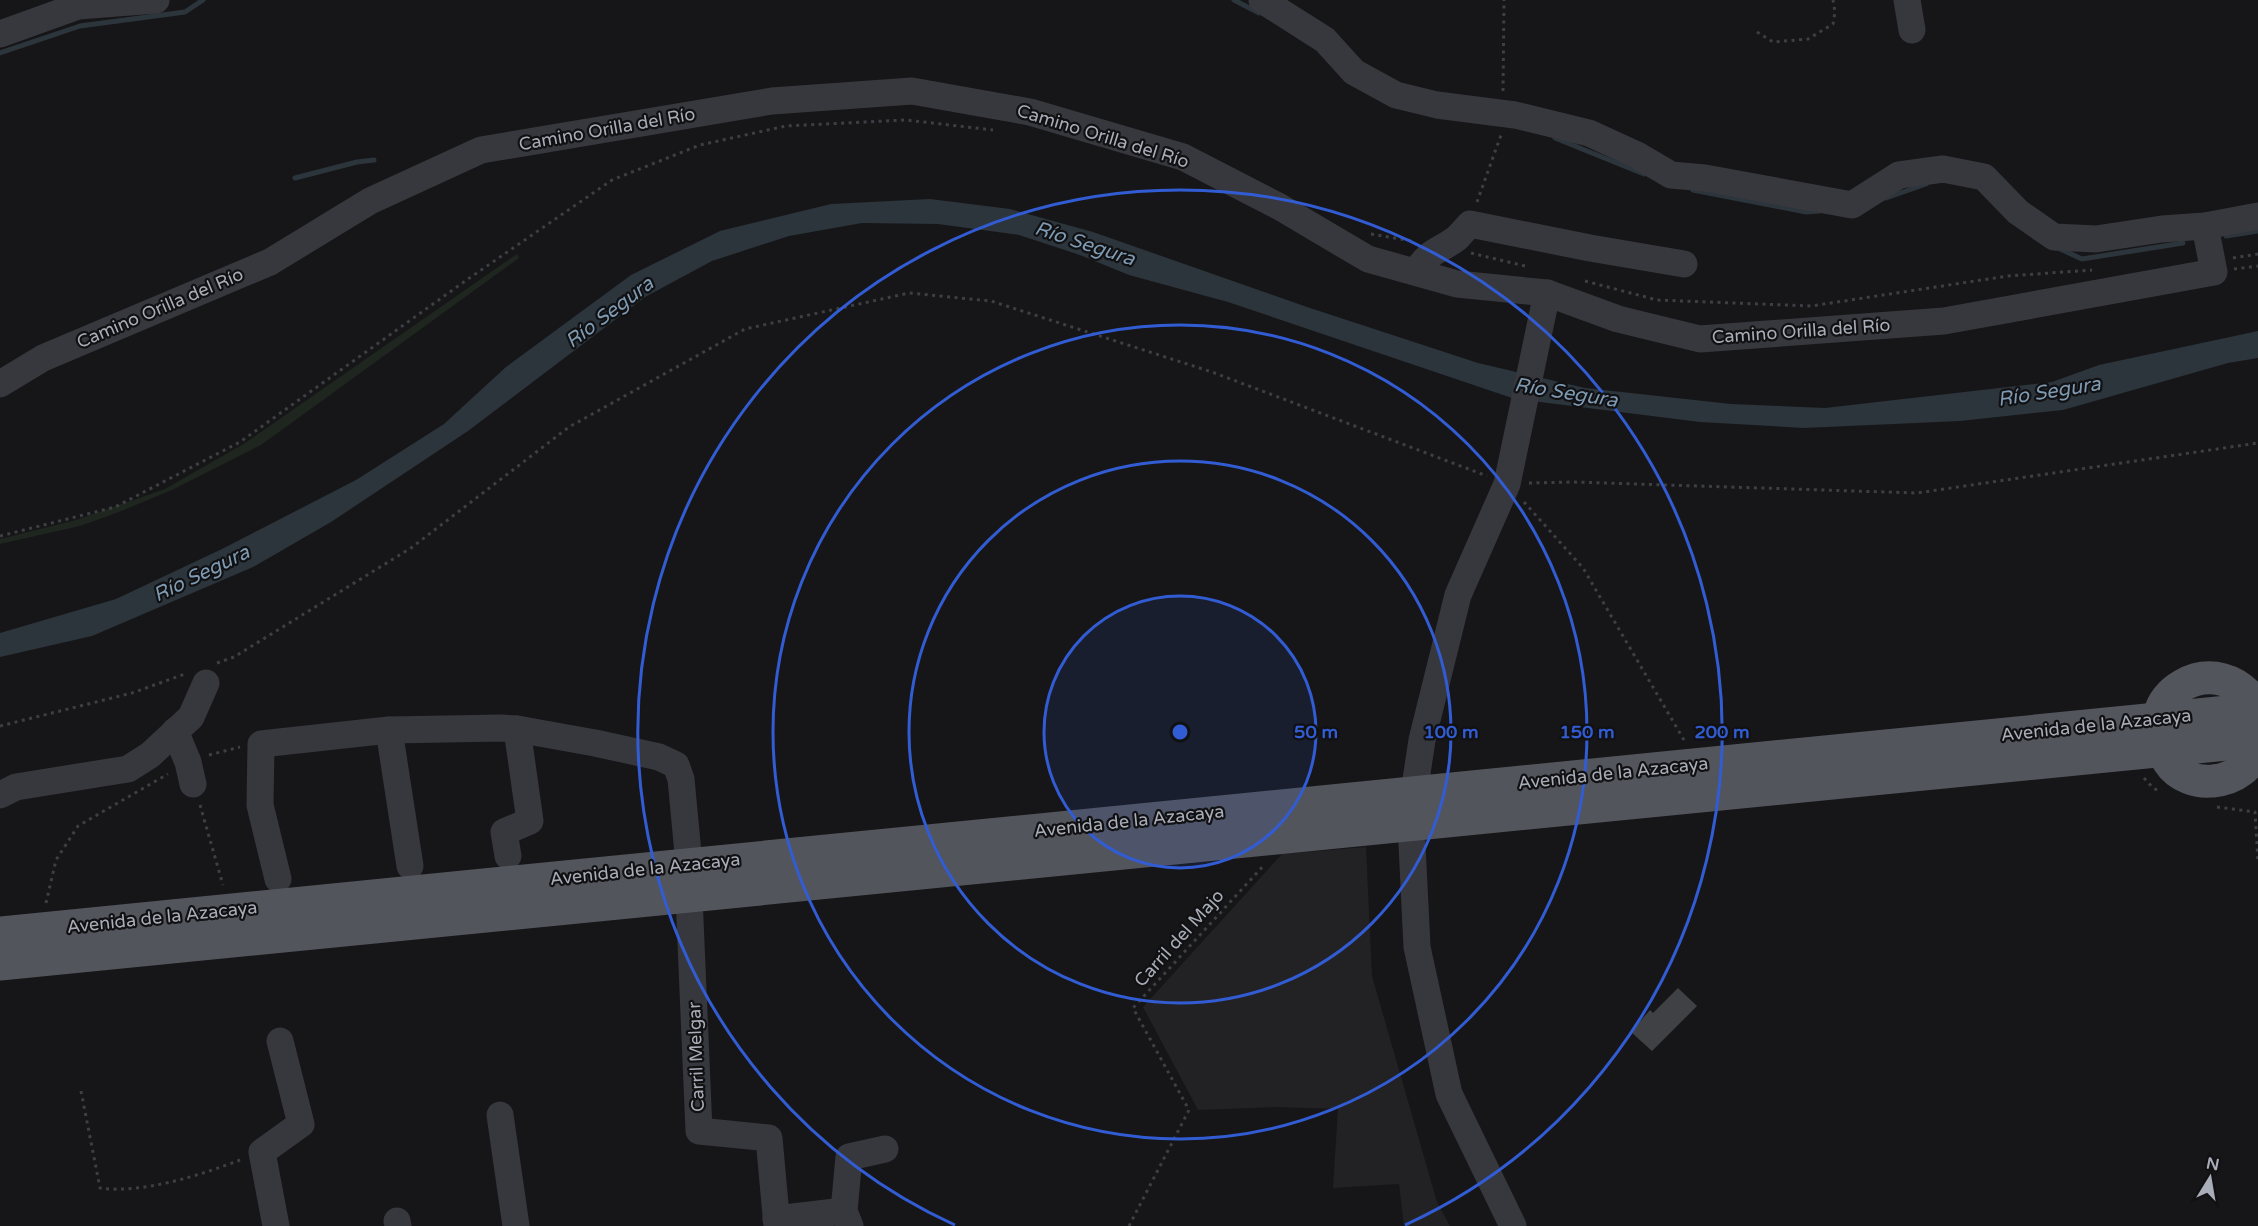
<svg xmlns="http://www.w3.org/2000/svg" width="2258" height="1226" font-family="'Varela Round',sans-serif">
  <rect width="100%" height="100%" fill="#161618"/>
  <polygon fill="#222225" points="1366,847 1372,976 1437,1202 1450,1226 1404,1226 1399,1184 1333,1188 1338,1109 1276,1107 1198,1110 1143,1007 1282,854"/>
  <polygon fill="#1e261f" points="517,254 519,258 261,445 172,490 119,512 80,526 0,544 0,539 76,520 165,489 245,443"/>
  <polygon fill="#2c353c" points="930,199 1010,209 1093,232 1307,307 1478,363 1585,388 1731,404 1825,408 2052,382 2099,365 2258,331 2258,358 2228,363 2063,410 1960,421 1804,428 1700,422 1515,399 1228,302 1129,275 1080,255 1019,235 938,224 862,223 789,236 712,261 645,297 468,431 331,522 253,567 92,636 0,657 0,633 116,599 222,549 356,480 444,424 506,367 631,275 720,231 831,204"/>
  <g fill="none" stroke-linecap="round" stroke-linejoin="round">
    <g stroke="#2c353c" stroke-width="5">
      <polyline points="1234,0 1259,13"/>
      <polyline points="0,53 80,26 185,12 203,0"/>
      <polyline points="1555,138 1644,174"/>
      <polyline points="295,178 357,162 374,160"/>
      <polyline points="1693,190 1806,212 1819,211"/>
      <polyline points="1886,198 1926,184"/>
      <polyline points="2226,236 2258,231"/>
      <polyline points="2058,248 2082,259 2183,243"/>
    </g>
  </g>
  <polygon fill="#404145" points="1678,988 1697,1006 1652,1051 1631,1032 1650,1010 1653,1013"/>
  <g fill="none" stroke-linecap="round" stroke-linejoin="round">
    <g stroke="#3d3f44" stroke-width="3" stroke-dasharray="3 4.5" stroke-linecap="butt">
      <polyline points="1757,32 1773,42 1808,39 1833,24 1835,12 1833,0"/>
      <polyline points="1503,91 1504,0"/>
      <polyline points="1477,202 1501,135"/>
      <polyline points="1371,234 1412,241"/>
      <polyline points="1471,253 1529,267"/>
      <polyline points="2233,258 2258,254"/>
      <polyline points="2234,269 2258,266"/>
      <polyline points="1585,281 1657,300 1811,306 2008,276 2092,270"/>
      <polyline points="1529,483 1573,482 1917,493 2258,443"/>
      <polyline points="1524,502 1583,568 1684,740"/>
      <polyline points="0,536 115,507 240,442 468,279 612,180 700,145 786,126 906,120 993,130"/>
      <polyline points="217,663 234,657 411,548 569,427 745,329 909,293 991,301 1212,372 1487,476"/>
      <polyline points="0,726 132,693 185,674"/>
      <polyline points="209,755 240,747"/>
      <polyline points="2144,778 2153,788 2159,791"/>
      <polyline points="200,805 223,885"/>
      <polyline points="2217,807 2255,812 2258,862"/>
      <polyline points="46,903 56,860 78,826 168,774"/>
      <path d="M 81,1091 L 100,1188 C 142,1194 201,1175 240,1160"/>
      <polyline points="1129,1226 1189,1110 1133,1008 1265,864"/>
    </g>
    <g stroke="#37383d" stroke-width="27">
      <polyline points="1262,0 1325,40 1354,72 1396,95 1437,105 1515,115 1589,133 1637,155 1671,175 1705,178 1852,205 1899,175 1943,169 1984,177 2018,212 2054,237 2096,239 2162,229 2205,226 2258,216"/>
      <polyline points="1907,0 1912,30"/>
      <polyline points="0,34 78,6 156,0"/>
      <path d="M 1416,272 C 1430,249 1439,252 1457,238 C 1461,234 1466,228 1470,224 L 1590,248 L 1684,264"/>
      <polyline points="0,384 43,358 270,262 370,201 481,150 772,101 912,91 1030,112 1183,157 1280,207 1368,259 1457,284 1547,293 1618,319 1700,339 1944,321 2214,272 2205,226"/>
      <polyline points="175,731 188,762 193,784"/>
      <polyline points="1414,793 1422,740 1458,595 1507,484 1547,293"/>
      <polyline points="0,795 16,787 128,769 150,755 191,717 206,683"/>
      <polyline points="1411,824 1417,947 1449,1094 1513,1226"/>
      <polyline points="508,856 504,832 530,821 517,729"/>
      <polyline points="410,866 389,730 501,728 517,729 595,743 659,757 676,765 681,779 689,864"/>
      <polyline points="278,879 260,805 261,744 389,730"/>
      <polyline points="689,896 699,1131 769,1138 777,1226"/>
      <polyline points="500,1115 516,1226"/>
      <polyline points="776,1219 844,1211"/>
      <polyline points="397,1221 398,1226"/>
      <polyline points="276,1226 262,1152 301,1124 280,1041"/>
      <polyline points="850,1226 844,1211 849,1157 885,1149"/>
    </g>
    <g stroke="#53555c" stroke-width="33">
      <path d="M 2258,710 C 2222,641 2124,695 2169,762 C 2178,776 2197,783 2213,781 C 2235,779 2250,767 2258,747"/>
      <polyline points="0,933 2258,709"/>
      <polyline points="0,964 2258,741"/>
    </g>
  </g>
  <circle cx="1180" cy="732" r="136" fill="#325cd3" fill-opacity=".12"/>
  <g fill="none" stroke="#325cd3" stroke-width="3">
    <circle cx="1180" cy="732" r="136"/>
    <circle cx="1180" cy="732" r="271"/>
    <circle cx="1180" cy="732" r="407"/>
    <path d="M955 1225A542 542 0 1 1 1405 1225"/>
  </g>
  <g text-anchor="middle" stroke-width="4.5" stroke-linejoin="round" paint-order="stroke">
    <g font-size="18" fill="#a8adb8" stroke="#111113">
      <text transform="translate(607 129) rotate(-10)" y="6">Camino Orilla del Río</text>
      <text transform="translate(1103 136) rotate(17)" y="6">Camino Orilla del Río</text>
      <text transform="translate(160 308) rotate(-23)" y="6">Camino Orilla del Río</text>
      <text transform="translate(1801 331) rotate(-4)" y="6">Camino Orilla del Río</text>
      <text transform="translate(2096 725) rotate(-6)" y="6">Avenida de la Azacaya</text>
      <text transform="translate(1613 773) rotate(-6)" y="6">Avenida de la Azacaya</text>
      <text transform="translate(1129 821) rotate(-6)" y="6">Avenida de la Azacaya</text>
      <text transform="translate(645 869) rotate(-6)" y="6">Avenida de la Azacaya</text>
      <text transform="translate(162 917) rotate(-6)" y="6">Avenida de la Azacaya</text>
      <text transform="translate(1179 938) rotate(-48)" y="6">Carril del Majo</text>
      <text transform="translate(696 1057) rotate(-92)" y="6">Carril Melgar</text>
    </g>
    <g font-size="20" font-style="italic" fill="#7f9bb3" stroke="#111113">
      <text transform="translate(1085 243) rotate(18)" y="7">Río Segura</text>
      <text transform="translate(609 312) rotate(-37)" y="7">Río Segura</text>
      <text transform="translate(2049 391) rotate(-9)" y="7">Río Segura</text>
      <text transform="translate(1566 392) rotate(9)" y="7">Río Segura</text>
      <text transform="translate(201 573) rotate(-26)" y="7">Río Segura</text>
    </g>
  </g>
  <circle cx="1180" cy="732" r="9" fill="#325cd3" stroke="#111113" stroke-width="3"/>
  <g font-size="18" text-anchor="middle" font-weight="bold" fill="#325cd3" stroke="#111113" stroke-width="4.5" stroke-linejoin="round" paint-order="stroke">
    <text x="1316" y="738">50 m</text>
    <text x="1451" y="738">100 m</text>
    <text x="1587" y="738">150 m</text>
    <text x="1722" y="738">200 m</text>
  </g>
  <g transform="translate(2210 1178) rotate(11)" stroke="#111113" stroke-width="4.5" paint-order="stroke">
  <path d="M0-4.5L10 22L0 15L-10 22Z" fill="#a8adb8"/>
  <text y="-9" font-size="16" font-weight="bold" text-anchor="middle" fill="#a8adb8">N</text>
  </g>
</svg>
